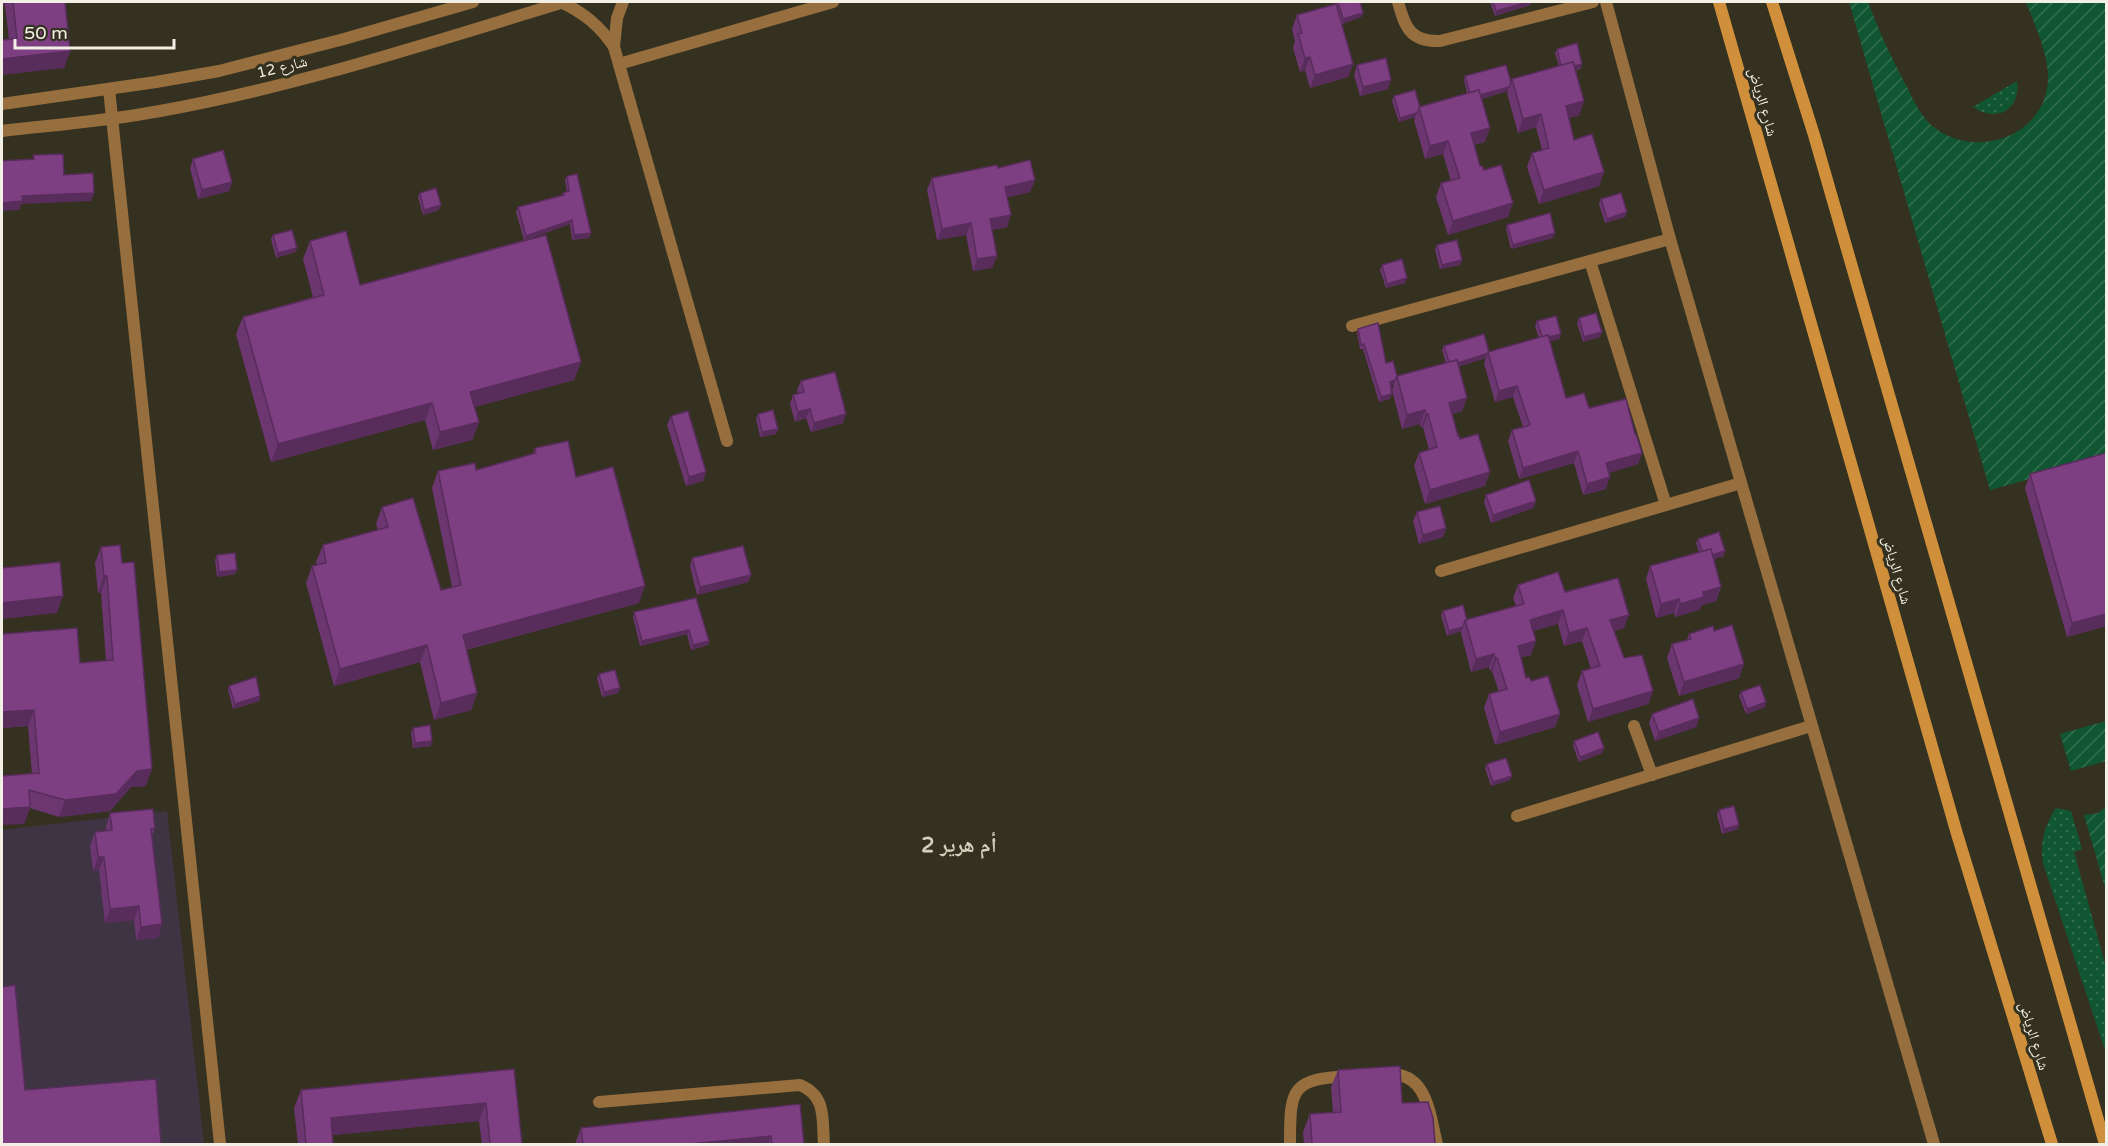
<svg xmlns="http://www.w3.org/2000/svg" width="2108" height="1146" font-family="'Varela Round','Noto Naskh Arabic',sans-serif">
  <defs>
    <pattern id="grass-dots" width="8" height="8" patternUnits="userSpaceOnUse" patternTransform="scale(1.5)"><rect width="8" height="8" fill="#115632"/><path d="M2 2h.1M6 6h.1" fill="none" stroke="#346f50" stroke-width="1.8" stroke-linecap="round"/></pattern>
    <pattern id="garden-furrows" width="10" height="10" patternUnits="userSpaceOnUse" patternTransform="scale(1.5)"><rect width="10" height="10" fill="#115632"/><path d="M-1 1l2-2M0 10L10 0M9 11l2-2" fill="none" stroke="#346f50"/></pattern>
  </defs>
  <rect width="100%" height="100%" fill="#353121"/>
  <polygon fill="#3f3444" points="167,811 204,1144 2,1144 2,830"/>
  <g fill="url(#grass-dots)">
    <path d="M 2017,81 C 2021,110 1996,123 1973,107 Z"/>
    <path d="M 2056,808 L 2071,811 L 2082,849 L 2074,852 L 2106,967 L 2106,1053 L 2043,863 C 2040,842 2044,826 2056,808 Z"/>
  </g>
  <g fill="url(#garden-furrows)">
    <path d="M 1849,2 L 1868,2 C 1879,32 1893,61 1908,89 C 1914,101 1920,114 1930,124 C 1971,161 2044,139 2048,81 C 2049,54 2035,26 2026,2 L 2106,2 L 2106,458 L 1990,490 Z"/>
    <polygon points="2106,721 2106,761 2071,771 2060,734"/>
    <polygon points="2106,807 2106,891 2084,815 2098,813"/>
  </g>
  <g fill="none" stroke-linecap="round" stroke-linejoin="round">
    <g stroke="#976f3e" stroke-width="12">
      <path d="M 561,2 C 584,13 600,26 614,47"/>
      <polyline points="623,2 617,18 614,47 727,441"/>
      <path d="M 1398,2 C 1405,27 1410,42 1440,41 L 1593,2"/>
      <polyline points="1606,2 1670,239 1934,1144"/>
      <polyline points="619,64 833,2"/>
      <polyline points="109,89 220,1144"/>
      <polyline points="1590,261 1666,505"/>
      <polyline points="1352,326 1670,239"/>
      <polyline points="1441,571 1741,483"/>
      <polyline points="1634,726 1652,775"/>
      <polyline points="1517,816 1811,726"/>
      <path d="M 1385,1074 C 1428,1071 1429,1113 1437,1144"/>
      <path d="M 599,1102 L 800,1085 C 827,1096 822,1120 824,1144"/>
      <path d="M 1290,1144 C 1290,1088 1291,1079 1350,1076"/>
    </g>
    <g stroke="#976f3e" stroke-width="12">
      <polyline points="2,104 156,82 219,71 344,39 473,2"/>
      <path d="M 2,131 C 54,125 107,121 160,111 C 295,87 432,42 564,2"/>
    </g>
    <g stroke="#d0903b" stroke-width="12">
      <polyline points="1719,2 1957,834 2052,1144"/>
      <polyline points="1772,2 1814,135 2105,1144"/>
    </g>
  </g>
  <g fill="#6c3670">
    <polygon points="2,2 65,2 70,51 64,68 9,39 5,6 2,6"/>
    <polygon points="1335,2 1360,2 1363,13 1361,17 1342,24 1353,64 1348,77 1310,88 1305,70 1300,72 1293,48 1295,41 1292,29 1297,15 1336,4"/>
    <polygon points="1490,2 1532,2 1530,5 1495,16"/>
    <polygon points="1557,49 1581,69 1576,70 1584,101 1579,115 1569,118 1574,140 1604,172 1599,186 1539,204 1527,167 1532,153 1542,150 1536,127 1518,133 1507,93 1508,91 1481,99 1485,142 1474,145 1480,166 1484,170 1508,217 1448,235 1436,197 1441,183 1451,181 1443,154 1425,159 1414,120 1415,117 1399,122 1392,101 1394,96 1420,107 1467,93 1464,80 1465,76 1511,82 1512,79 1559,66 1555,53"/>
    <polygon points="1357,65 1388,89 1360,96 1354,75"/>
    <polygon points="193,159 232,182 229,191 198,199 190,168"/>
    <polygon points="998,168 1035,180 1030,192 1008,197 1007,227 992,230 997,256 992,268 973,271 966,235 937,240 927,190 932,178"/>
    <polygon points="567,176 589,238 572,240 570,224 528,239 581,362 574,380 474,407 479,422 472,440 433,450 425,420 271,462 236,334 243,317 313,297 303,259 310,241 360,285 524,240 516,212 518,207 562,195 563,193 567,192 565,180"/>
    <polygon points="420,193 439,210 423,215 418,197"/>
    <polygon points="1601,199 1627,212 1625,217 1605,223 1599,204"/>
    <polygon points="1507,225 1553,238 1511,249 1506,229"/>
    <polygon points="273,235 297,248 295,252 276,258 271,239"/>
    <polygon points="1437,245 1462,260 1460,265 1440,269 1435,250"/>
    <polygon points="1382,265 1405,283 1386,288 1380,270"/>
    <polygon points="1579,318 1600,337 1583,342 1577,323"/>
    <polygon points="1537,321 1559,339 1550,341 1566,398 1589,408 1635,434 1642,453 1638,464 1608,473 1606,489 1583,495 1574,463 1519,479 1508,441 1512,430 1523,427 1513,397 1495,402 1484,363 1486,358 1459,366 1462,411 1452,414 1458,436 1485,486 1425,504 1414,466 1419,453 1429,450 1423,427 1421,428 1420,424 1402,429 1392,390 1394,385 1390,386 1390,399 1379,402 1363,349 1360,349 1357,333 1358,329 1397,376 1446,363 1442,350 1444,346 1489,352 1539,338 1535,326"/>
    <polygon points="801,381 843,423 811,432 806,418 795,422 790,404 793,395 798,394 797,390"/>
    <polygon points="758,414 778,429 776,434 760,437 756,418"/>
    <polygon points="671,416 706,472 703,481 686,486 667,425"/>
    <polygon points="535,448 576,477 639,603 466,650 477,693 471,710 434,720 420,662 334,686 306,583 312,566 317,565 316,562 323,545 378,530 376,524 382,507 441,590 452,587 432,488 438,471 476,470 533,454"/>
    <polygon points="2106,453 2106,626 2067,637 2025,488 2030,474"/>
    <polygon points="1486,495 1536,501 1533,508 1491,523 1484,502"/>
    <polygon points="1417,512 1446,528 1443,537 1419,544 1413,521"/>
    <polygon points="1698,539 1724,556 1714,559 1721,587 1716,601 1702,605 1699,610 1675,617 1674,613 1656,618 1646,579 1650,566 1699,552 1696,543"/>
    <polygon points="120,545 146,786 131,787 110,811 59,817 30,808 24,824 32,774 28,726 2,728 80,663 106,661 101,593 98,593 95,563 101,547"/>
    <polygon points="217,555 235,574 217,577 215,560"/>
    <polygon points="692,558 751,575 748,582 697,595 690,566"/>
    <polygon points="1518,585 1565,592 1624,628 1614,631 1624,658 1653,691 1648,704 1588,722 1577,685 1582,671 1591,669 1582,641 1564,646 1558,624 1533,631 1531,655 1521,657 1526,678 1531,681 1560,714 1555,727 1495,745 1484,708 1489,694 1499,692 1492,671 1490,671 1489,667 1471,672 1461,633 1461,631 1447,636 1441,615 1443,611 1467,620 1516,606 1513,598"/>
    <polygon points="696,598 709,641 708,645 691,650 687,634 640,646 633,617 634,612"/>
    <polygon points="1714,631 1739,678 1679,696 1667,658 1672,644 1687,640 1689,634"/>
    <polygon points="599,674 618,693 602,697 597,678"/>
    <polygon points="229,686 260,696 259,701 233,709 228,690"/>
    <polygon points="1741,692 1765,707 1746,714 1739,696"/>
    <polygon points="1652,714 1699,718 1696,727 1655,741 1649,723"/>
    <polygon points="413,728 431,746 413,748 411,732"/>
    <polygon points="1574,741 1604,748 1602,753 1579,762 1573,746"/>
    <polygon points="1487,764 1510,780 1491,786 1485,768"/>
    <polygon points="1719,810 1738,829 1722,834 1717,815"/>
    <polygon points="110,813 155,828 152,836 162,924 158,938 136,940 134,920 105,923 99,870 93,871 90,846 95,832 106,831 106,827"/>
    <polygon points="514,1069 522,1144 482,1144 479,1121 332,1135 333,1144 298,1144 294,1108 301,1090"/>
    <polygon points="1338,1070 1402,1103 1435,1144 1304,1144 1303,1132 1310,1114 1333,1112 1331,1087"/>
    <polygon points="800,1104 804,1144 575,1144 581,1128"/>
  </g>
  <g fill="#582c5b">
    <polygon points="2,2 7,2 5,6 2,6"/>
    <polygon points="1528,2 1532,2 1530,5 1495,16 1496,11"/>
    <polygon points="1363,13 1361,17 1342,24 1343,19"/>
    <polygon points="70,51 64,68 2,75 2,59"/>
    <polygon points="1310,57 1305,70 1300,72 1305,58"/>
    <polygon points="1353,64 1348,77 1310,88 1315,75"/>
    <polygon points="1582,64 1581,69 1561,74 1562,70"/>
    <polygon points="1391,80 1388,89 1360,96 1363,87"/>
    <polygon points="1509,87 1508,91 1470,102 1471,97"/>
    <polygon points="1584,101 1579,115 1561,120 1566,106"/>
    <polygon points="1417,113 1415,117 1399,122 1400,118"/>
    <polygon points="1541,114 1536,127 1518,133 1523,119"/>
    <polygon points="1490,128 1485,142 1466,147 1471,133"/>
    <polygon points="1448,141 1443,154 1425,159 1430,146"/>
    <polygon points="1604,172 1599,186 1539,204 1544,190"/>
    <polygon points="1035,180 1030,192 1001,199 1005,187"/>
    <polygon points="232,182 229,191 198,199 202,190"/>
    <polygon points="94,193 91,201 21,204 19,210 2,211 2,203 22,196"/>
    <polygon points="1513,203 1508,217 1448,235 1453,221"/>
    <polygon points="441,205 439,210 423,215 424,210"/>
    <polygon points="1627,212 1625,217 1605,223 1607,219"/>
    <polygon points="1011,215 1007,227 986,231 990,219"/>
    <polygon points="572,220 570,224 524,241 526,236"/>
    <polygon points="971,223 966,235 937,240 942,229"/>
    <polygon points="591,233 589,238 572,240 574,235"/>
    <polygon points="1555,233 1553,238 1511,249 1513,245"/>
    <polygon points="297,248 295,252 276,258 278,253"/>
    <polygon points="997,256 992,268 973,271 977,259"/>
    <polygon points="1462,260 1460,265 1440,269 1442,265"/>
    <polygon points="1407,278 1405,283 1386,288 1387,284"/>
    <polygon points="1602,332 1600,337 1583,342 1584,337"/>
    <polygon points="1561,334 1559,339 1541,344 1542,339"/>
    <polygon points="1488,353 1486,358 1448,370 1450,365"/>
    <polygon points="581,362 574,380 464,410 470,392"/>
    <polygon points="1395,380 1394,385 1388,387 1390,382"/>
    <polygon points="1517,386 1513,397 1495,402 1499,391"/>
    <polygon points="1392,394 1390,399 1379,402 1381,397"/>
    <polygon points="1467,398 1462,411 1444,416 1449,403"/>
    <polygon points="432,403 425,420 271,462 278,444"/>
    <polygon points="810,409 806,418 795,422 798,412"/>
    <polygon points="1425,410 1420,424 1402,429 1407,415"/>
    <polygon points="846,414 843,423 811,432 814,423"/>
    <polygon points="1426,414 1428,414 1423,427 1421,428"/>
    <polygon points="479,422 472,440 433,450 440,432"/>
    <polygon points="778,429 776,434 760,437 762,432"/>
    <polygon points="1578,451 1574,463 1519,479 1523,468"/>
    <polygon points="1642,453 1638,464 1602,475 1606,463"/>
    <polygon points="706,472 703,481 686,486 689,477"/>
    <polygon points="1490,472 1485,486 1425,504 1430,490"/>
    <polygon points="1610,477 1606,489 1583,495 1587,484"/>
    <polygon points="1536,501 1533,508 1491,523 1493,515"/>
    <polygon points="1446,528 1443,537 1419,544 1423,535"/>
    <polygon points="1725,551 1724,556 1702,562 1704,558"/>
    <polygon points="237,570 235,574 217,577 219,572"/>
    <polygon points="751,575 748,582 697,595 700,587"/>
    <polygon points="104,576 107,576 101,593 98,593"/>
    <polygon points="645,586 639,603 456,652 463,635"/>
    <polygon points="1721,587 1716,601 1702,605 1699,610 1675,617 1680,604 1703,592"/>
    <polygon points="63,596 57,613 2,619 2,603"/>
    <polygon points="1679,599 1674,613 1656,618 1661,604"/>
    <polygon points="1563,610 1558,624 1525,633 1530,620"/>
    <polygon points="2106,614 2106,626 2067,637 2072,623"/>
    <polygon points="1629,615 1624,628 1606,633 1610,620"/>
    <polygon points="1463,627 1461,631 1447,636 1449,631"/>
    <polygon points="1587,628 1582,641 1564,646 1569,633"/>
    <polygon points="689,630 687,634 640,646 642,641"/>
    <polygon points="709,641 708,645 691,650 693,645"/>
    <polygon points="1536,641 1531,655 1513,659 1518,646"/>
    <polygon points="427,645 420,662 334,686 340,669"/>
    <polygon points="1494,654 1489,667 1471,672 1476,659"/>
    <polygon points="1495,658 1497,658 1492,671 1490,671"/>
    <polygon points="1744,664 1739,678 1679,696 1684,682"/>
    <polygon points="620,688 618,693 602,697 604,692"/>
    <polygon points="1653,691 1648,704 1588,722 1593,709"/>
    <polygon points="477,693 471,710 434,720 441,703"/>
    <polygon points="260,696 259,701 233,709 235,704"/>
    <polygon points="1766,702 1765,707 1746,714 1747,709"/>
    <polygon points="34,710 28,726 2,728 2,712"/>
    <polygon points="1560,714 1555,727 1495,745 1500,732"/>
    <polygon points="1699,718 1696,727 1655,741 1659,732"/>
    <polygon points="432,741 431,746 413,748 415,743"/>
    <polygon points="1604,748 1602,753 1579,762 1580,757"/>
    <polygon points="152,769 146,786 131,787 110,811 59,817 65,800 137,771"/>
    <polygon points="1512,776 1510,780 1491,786 1493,782"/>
    <polygon points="30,807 24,824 2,825 2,809"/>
    <polygon points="1739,825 1738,829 1722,834 1724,829"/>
    <polygon points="98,857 104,857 99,870 93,871"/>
    <polygon points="139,906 134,920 105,923 110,909"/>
    <polygon points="162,924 158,938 136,940 141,927"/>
    <polygon points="486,1103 479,1121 324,1136 331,1118"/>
    <polygon points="771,1136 768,1144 690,1144"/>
  </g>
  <g fill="#7e3f82" stroke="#582c5b" stroke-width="1.5">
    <polygon points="13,2 65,2 70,51 2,59 2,40 17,39"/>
    <polygon points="1338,2 1360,2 1363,13 1343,19"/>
    <polygon points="1493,2 1528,2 1496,11"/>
    <polygon points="1336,4 1353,64 1315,75 1310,57 1305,58 1298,34 1302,33 1297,15"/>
    <polygon points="1577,43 1582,64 1575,66 1573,62 1561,66 1557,49"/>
    <polygon points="1386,58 1391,80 1363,87 1357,65"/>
    <polygon points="1573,62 1584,101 1566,106 1574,140 1592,134 1604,172 1544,190 1532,153 1549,148 1541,114 1523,119 1512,79"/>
    <polygon points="1506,65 1511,82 1509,87 1480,95 1479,90 1470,93 1465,76"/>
    <polygon points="1415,90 1420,107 1417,113 1400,118 1394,96"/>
    <polygon points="1479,90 1490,128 1471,133 1480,166 1482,166 1484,170 1501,165 1513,203 1453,221 1441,183 1460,178 1448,141 1430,146 1419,107"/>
    <polygon points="223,150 232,182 202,190 193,159"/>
    <polygon points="63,154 64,175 93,173 94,193 22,196 23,201 2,203 2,161 34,159 33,155"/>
    <polygon points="1030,160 1035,180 1005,187 1011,215 990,219 997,256 977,259 971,223 942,229 932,178 997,165 998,168"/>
    <polygon points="577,174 591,233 574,235 572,220 526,236 518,207 564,195 563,193 569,191 567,176"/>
    <polygon points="436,188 441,205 424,210 420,193"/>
    <polygon points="1621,193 1627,212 1607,219 1601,199"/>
    <polygon points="1550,213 1555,233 1513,245 1507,225"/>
    <polygon points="292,230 297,248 278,253 273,235"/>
    <polygon points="346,231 360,285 546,235 581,362 470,392 479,422 440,432 432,403 278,444 243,317 324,295 310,241"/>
    <polygon points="1457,240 1462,260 1442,265 1437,245"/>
    <polygon points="1402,259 1407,278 1387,284 1382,265"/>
    <polygon points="1596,313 1602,332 1584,337 1579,318"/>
    <polygon points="1556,316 1561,334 1549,337 1548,335 1542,337 1537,321"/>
    <polygon points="1378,323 1386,363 1393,361 1397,376 1395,380 1390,382 1392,394 1381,397 1364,344 1361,345 1358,329"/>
    <polygon points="1484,334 1489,352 1489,353 1458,363 1457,360 1449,362 1444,346"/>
    <polygon points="1548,335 1566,398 1584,393 1589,408 1626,399 1635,434 1636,434 1642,453 1606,463 1610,477 1587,484 1578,451 1523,468 1512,430 1530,425 1517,386 1499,391 1488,352"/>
    <polygon points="1457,360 1467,398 1449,403 1458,436 1459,435 1460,439 1478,434 1490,472 1430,490 1419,453 1437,447 1428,414 1426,414 1425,410 1407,415 1397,376"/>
    <polygon points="835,372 846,414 814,423 810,409 798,412 793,395 804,392 801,381"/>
    <polygon points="773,410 778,429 762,432 758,414"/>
    <polygon points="688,411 706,472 689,477 671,416"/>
    <polygon points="568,441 576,477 613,467 645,586 463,635 477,693 441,703 427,645 340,669 312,566 326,563 323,545 388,527 382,507 413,498 441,590 461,585 438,471 475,463 476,470 536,453 535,448"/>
    <polygon points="2106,453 2106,614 2072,623 2030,474"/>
    <polygon points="1529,480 1536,501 1493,515 1486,495"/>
    <polygon points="1440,506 1446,528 1423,535 1417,512"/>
    <polygon points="1719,532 1725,551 1712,555 1711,549 1702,552 1698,539"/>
    <polygon points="120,545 122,563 134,562 152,769 137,771 116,794 65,800 29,790 30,807 2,809 2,776 39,773 34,710 2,712 2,634 77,628 80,663 113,660 107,576 104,576 101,547"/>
    <polygon points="743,546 751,575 700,587 692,558"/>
    <polygon points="1711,549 1721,587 1703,592 1704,597 1680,604 1679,599 1661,604 1650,566"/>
    <polygon points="235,553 237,570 219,572 217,555"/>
    <polygon points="60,562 63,596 2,603 2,568"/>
    <polygon points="1558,572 1565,592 1618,578 1629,615 1610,620 1624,658 1642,655 1653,691 1593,709 1582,671 1600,666 1587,628 1569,633 1563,610 1530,620 1536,641 1518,646 1526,678 1529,677 1531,681 1548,676 1560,714 1500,732 1489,694 1507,689 1497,658 1495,658 1494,654 1476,659 1465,620 1524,604 1518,585"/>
    <polygon points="696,598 709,641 693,645 689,630 642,641 634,612"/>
    <polygon points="1463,605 1467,620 1465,620 1463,627 1449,631 1443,611"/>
    <polygon points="1732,625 1744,664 1684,682 1672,644 1691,639 1689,634 1713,626 1714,631"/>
    <polygon points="615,670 620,688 604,692 599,674"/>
    <polygon points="256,677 260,696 235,704 229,686"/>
    <polygon points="1760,685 1766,702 1747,709 1741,692"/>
    <polygon points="1693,699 1699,718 1659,732 1652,714"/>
    <polygon points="430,725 432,741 415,743 413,728"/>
    <polygon points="1598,732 1604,748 1580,757 1574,741"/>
    <polygon points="1506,758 1512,776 1493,782 1487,764"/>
    <polygon points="1734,806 1739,825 1724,829 1719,810"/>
    <polygon points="153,809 155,828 151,829 162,924 141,927 139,906 110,909 104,857 98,857 95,832 112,830 110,813"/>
    <polygon points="15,985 25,1090 156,1079 161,1144 2,1144 2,987"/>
    <polygon points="1400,1066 1402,1103 1428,1102 1433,1118 1435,1144 1312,1144 1310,1114 1341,1112 1338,1070"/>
    <polygon points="514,1069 522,1144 490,1144 486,1103 331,1118 333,1144 306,1144 301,1090"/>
    <polygon points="800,1104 804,1144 772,1144 771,1136 690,1144 583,1144 581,1128"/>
  </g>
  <g text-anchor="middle" stroke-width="6" stroke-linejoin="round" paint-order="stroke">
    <g font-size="15" fill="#f2efe5" stroke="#353121">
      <text transform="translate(282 67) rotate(-14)" y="5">شارع 12</text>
      <text transform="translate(1763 102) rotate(74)" y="5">شارع الرياض</text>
      <text transform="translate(1897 570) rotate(74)" y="5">شارع الرياض</text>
      <text transform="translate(2034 1036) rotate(73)" y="5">شارع الرياض</text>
    </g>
    <g font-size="21" font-weight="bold" fill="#d5d0bc" stroke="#353121">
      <text x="959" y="852">أم هرير 2</text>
    </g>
  </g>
  <rect width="2108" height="1146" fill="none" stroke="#f2efe5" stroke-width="6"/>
  <path d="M15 39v9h159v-9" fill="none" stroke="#f2efe5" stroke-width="3"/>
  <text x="24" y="39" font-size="18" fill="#f2efe5" stroke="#353121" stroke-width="4.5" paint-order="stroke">50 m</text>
</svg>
